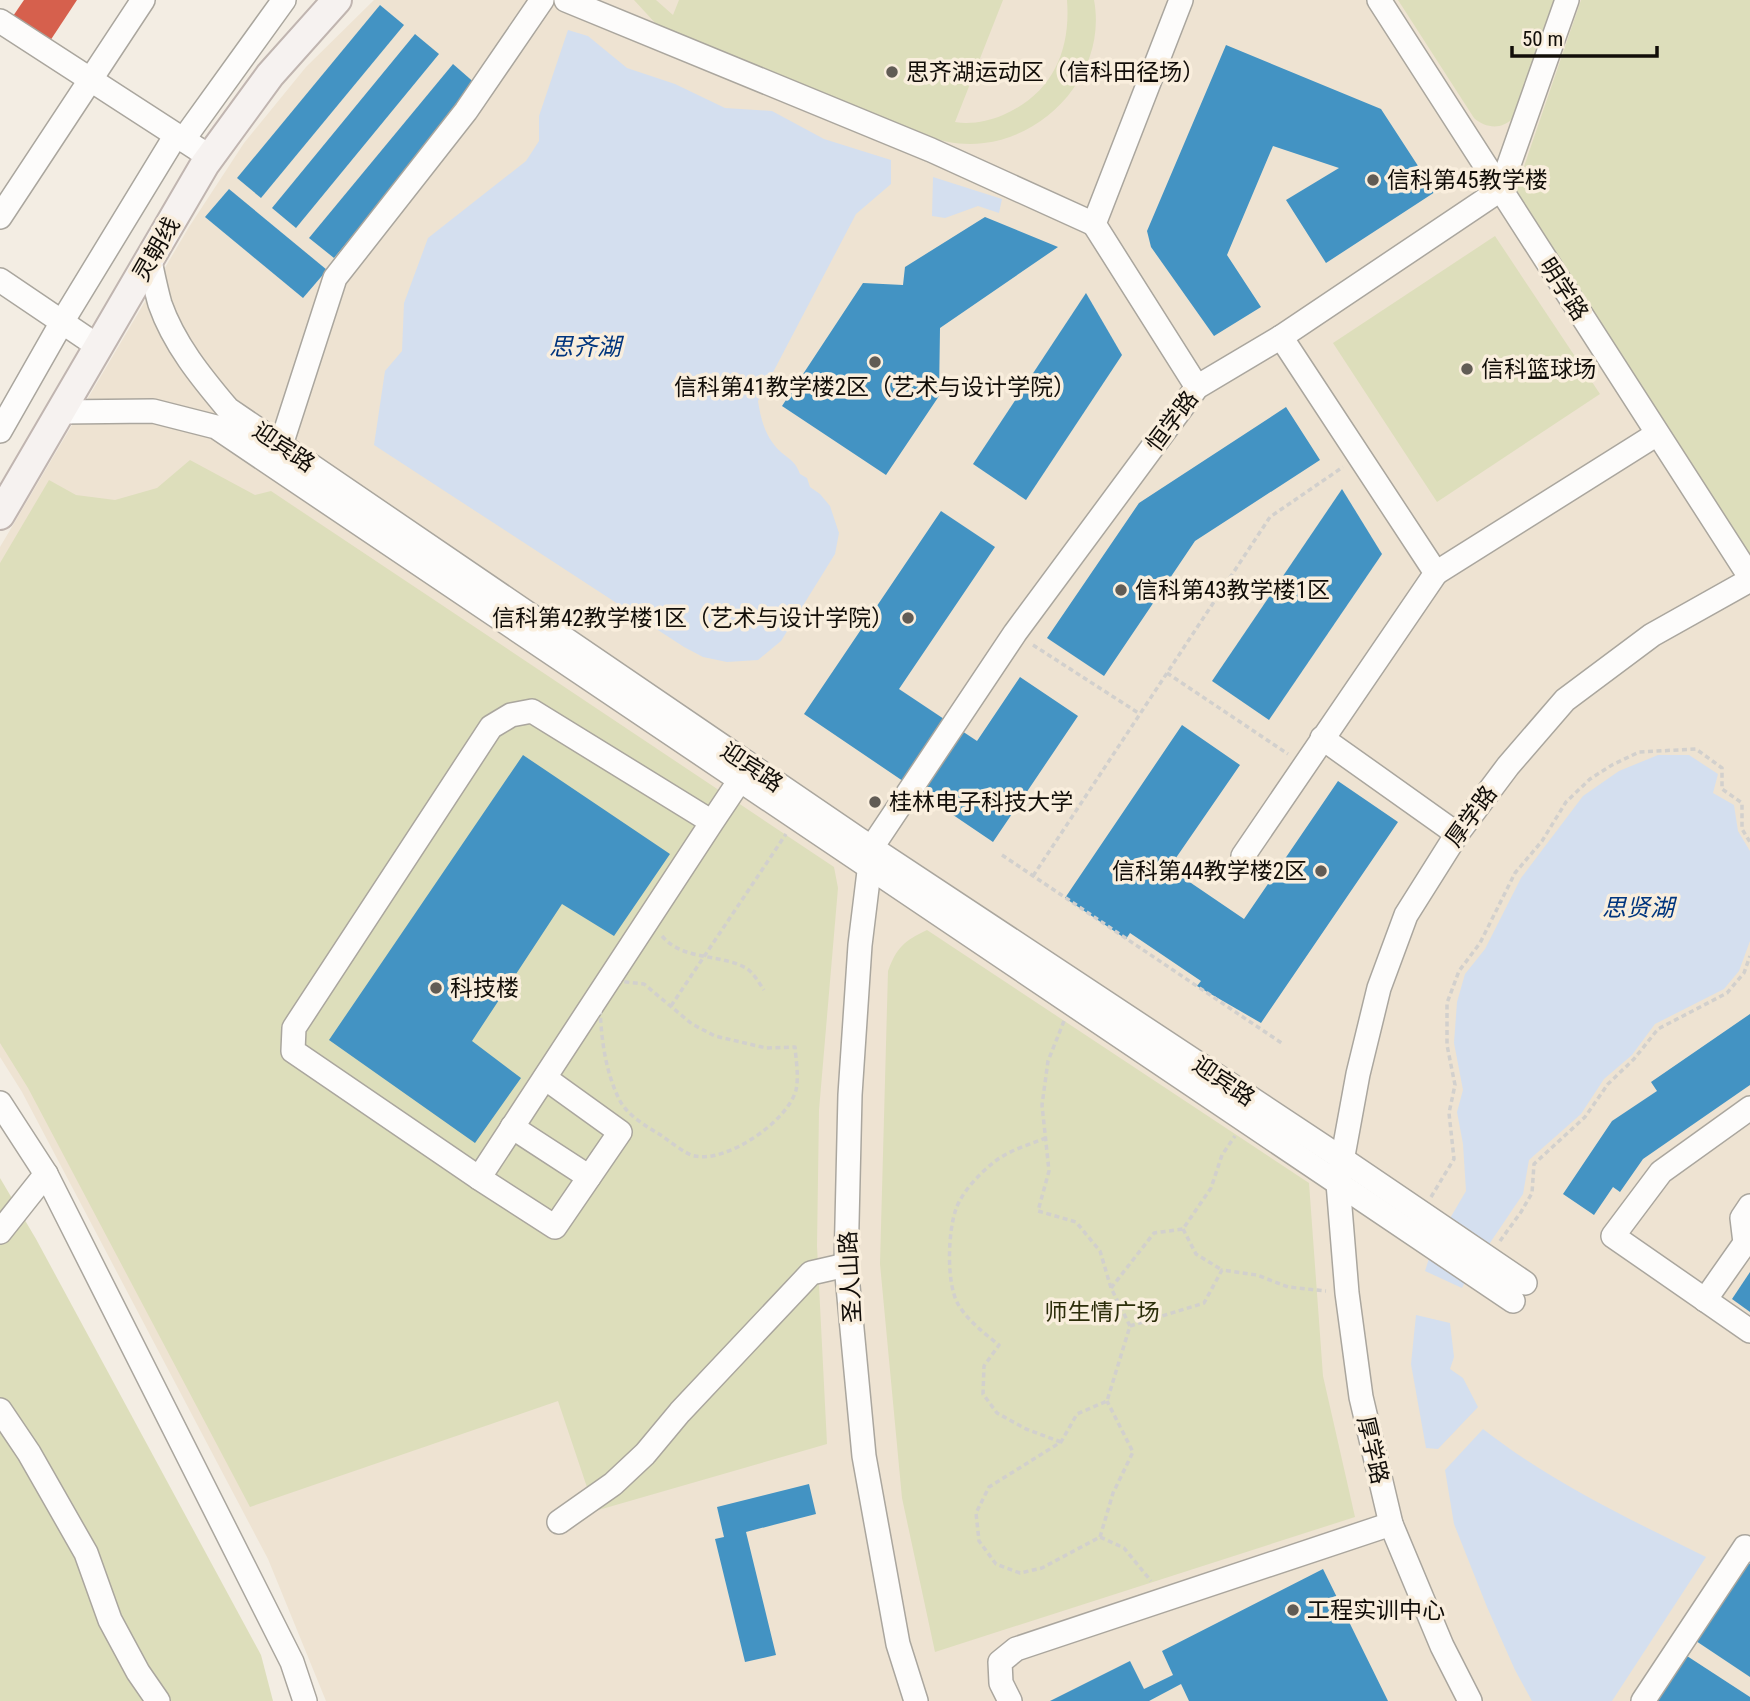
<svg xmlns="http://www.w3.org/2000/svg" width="1750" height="1701" font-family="'Roboto Condensed','Noto Sans SC',sans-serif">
  <rect width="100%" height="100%" fill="#f3ede3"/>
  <polygon fill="#eee3d2" points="374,0 1750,0 1750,1701 326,1701 268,1559 22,1092 0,1057 0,547 189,227 244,143 306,67"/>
  <g fill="#dddebb">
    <path d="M 634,0 L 656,0 L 673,15 L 679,0 L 1003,0 L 955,122 C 970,125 989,121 1003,115 C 1052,94 1071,51 1067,0 L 1094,0 C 1107,69 1051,135 984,143 C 964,146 944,142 925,136 L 673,36 L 657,25 Z"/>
    <path d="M 1398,0 L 1557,0 L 1512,119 C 1501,130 1485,128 1474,118 Z"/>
    <polygon points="1581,0 1750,0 1750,554 1516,190"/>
    <polygon points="1495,236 1600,394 1437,502 1333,343"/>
    <polygon points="190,460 255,495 271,491 834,867 838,888 819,1110 817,1246 827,1444 595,1511 558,1401 250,1507 28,1088 0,1043 0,563 49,480 76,495 115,500 157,488"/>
    <path d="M 927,930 L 1309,1183 L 1323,1376 L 1355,1517 L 935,1652 L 902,1498 L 880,1264 L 888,971 C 897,947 904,941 927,930 Z"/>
    <polygon points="0,1178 36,1239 261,1655 273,1701 0,1701"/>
  </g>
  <g fill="#d4dfef">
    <path d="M 568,30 L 588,36 L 627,68 L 675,84 L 725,108 L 772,111 L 824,139 L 891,160 L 891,184 L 856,214 L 758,401 C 761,421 766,439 782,453 C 791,460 796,463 800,474 L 807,478 L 810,487 L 820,494 L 830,506 L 839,533 L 835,554 L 781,641 L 758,660 L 727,662 L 703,657 L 684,647 L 374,445 L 385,371 L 402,351 L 404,303 L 428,238 L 526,161 L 539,141 L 539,116 Z"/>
    <polygon points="933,177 1002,199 999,213 978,206 945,218 932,216"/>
    <polygon points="1658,755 1689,755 1718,774 1713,793 1734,805 1738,831 1750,851 1750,941 1739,971 1724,989 1655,1024 1632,1055 1604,1079 1581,1114 1529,1160 1523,1194 1469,1274 1462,1288 1425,1271 1432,1249 1466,1191 1463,1144 1457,1112 1463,1090 1454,1043 1457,1002 1465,974 1485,949 1521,878 1583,796 1619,771"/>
    <polygon points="1416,1315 1450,1323 1454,1357 1450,1369 1463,1378 1478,1407 1438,1449 1426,1448 1411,1364"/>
    <path d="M 1483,1429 C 1551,1482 1629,1519 1706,1557 L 1612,1701 L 1532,1701 L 1515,1670 L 1487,1607 L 1454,1524 L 1445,1470 Z"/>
  </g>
  <polygon fill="#d6604d" points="24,0 77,0 48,44 11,19"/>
  <g fill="#4393c3">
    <polygon points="380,5 404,25 261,198 237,178"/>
    <polygon points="415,34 439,54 296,228 272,208"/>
    <polygon points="1226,45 1381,109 1435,192 1326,263 1286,200 1339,168 1273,146 1227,255 1261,307 1214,336 1151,247 1147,231"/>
    <polygon points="453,64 477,85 334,258 309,238"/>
    <polygon points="229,189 327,270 303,298 205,217"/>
    <polygon points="985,217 1058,247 940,328 939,396 886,475 782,406 863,283 903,285 905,267"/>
    <polygon points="1086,293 1122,355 1026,500 973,464"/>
    <polygon points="1286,407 1320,460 1195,541 1104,676 1047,638 1139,503"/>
    <polygon points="1342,489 1382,554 1269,720 1212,681"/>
    <polygon points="941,511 995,547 899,689 977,741 1020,677 1078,716 993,842 804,714"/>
    <polygon points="1182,725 1240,765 1169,868 1244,919 1338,781 1398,822 1261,1023 1197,986 1201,981 1130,933 1126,939 1065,898"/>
    <polygon points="523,755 670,854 614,936 562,904 472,1041 521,1078 475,1143 329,1040"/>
    <polygon points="1750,1014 1750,1085 1643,1159 1620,1192 1613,1187 1594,1215 1563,1194 1612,1121 1657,1091 1651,1082"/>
    <polygon points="1750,1272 1750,1312 1732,1299"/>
    <polygon points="809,1484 816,1514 746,1532 776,1655 745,1662 715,1539 724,1537 717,1507"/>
    <polygon points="1748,1563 1750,1564 1750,1677 1696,1641"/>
    <polygon points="1323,1569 1388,1701 1189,1701 1181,1684 1149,1701 1050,1701 1130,1661 1144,1689 1173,1675 1162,1651"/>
    <polygon points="1687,1656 1750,1697 1750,1701 1657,1701"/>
  </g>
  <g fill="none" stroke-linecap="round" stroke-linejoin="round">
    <g stroke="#aaa69e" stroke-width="26">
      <g id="minor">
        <polyline points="566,0 931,150 1094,224"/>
        <polyline points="1181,0 1094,224 1197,387"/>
        <polyline points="1379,0 1750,577"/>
        <polyline points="0,21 210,157"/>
        <polyline points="183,140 284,0"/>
        <polyline points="0,217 143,0"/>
        <path d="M 150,261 C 153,275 156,290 160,304 C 174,344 201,377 228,409 L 857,838 L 1341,1158 L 1525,1283"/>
        <polyline points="0,280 99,347"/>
        <polyline points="60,412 153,411 216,427 1513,1301"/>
        <polyline points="0,431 62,322 176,135"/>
        <polyline points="281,445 335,278 466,111 542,0"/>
        <polyline points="1436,573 1657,434"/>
        <polyline points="1322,738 1457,834"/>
        <polyline points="712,822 532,711 511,715 491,727 294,1028 293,1051 479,1178 712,822 740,780"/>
        <polyline points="1243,856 1436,573 1281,337"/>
        <polyline points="0,1103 46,1174 292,1662 305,1701"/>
        <polyline points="1750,1108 1661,1172 1613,1236 1750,1331"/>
        <polyline points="512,1127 589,1177"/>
        <polyline points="479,1178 555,1227 620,1132 545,1078"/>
        <polyline points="0,1232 46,1174"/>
        <polyline points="1705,1300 1745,1243 1742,1218 1750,1206"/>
        <polyline points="0,1410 29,1453 86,1553 110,1620 138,1672 158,1701"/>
        <polyline points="559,1522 613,1484 645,1454 680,1412 811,1273 846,1265"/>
        <polyline points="916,1701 898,1644 864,1456 846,1265 850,1095 860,945 872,847 1015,633 1197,387 1281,337 1500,190 1567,0"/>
        <polyline points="1010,1701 1001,1683 1000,1662 1016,1649 1391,1524"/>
        <polyline points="1470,1701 1442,1646 1391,1524 1361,1397 1347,1293 1338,1183 1358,1074 1379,988 1406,915 1457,834 1508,766 1565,700 1652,635 1750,580"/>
        <polyline points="1643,1701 1745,1547 1750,1550"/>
      </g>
    </g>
    <g stroke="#c0b5b0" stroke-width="32">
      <polyline id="major" points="0,515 205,164 270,75 337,0"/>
    </g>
    <g stroke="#d2d0cd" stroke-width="3.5" stroke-dasharray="5 3.5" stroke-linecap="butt">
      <polyline points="1033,645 1140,714"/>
      <polyline points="1167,673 1288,754"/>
      <polyline points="1002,855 1283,1044"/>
      <polyline points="1033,876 1270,517 1343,467"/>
      <path d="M 662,936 C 683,961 718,953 746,968 C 753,972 759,983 764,990"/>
      <path d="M 599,979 L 644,984 L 692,1024 L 715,1036 L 766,1048 L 795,1047 C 796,1060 799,1077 796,1090 C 788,1121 727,1163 695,1156 C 686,1155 667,1139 659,1134 C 644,1125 627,1115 619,1099 C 601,1062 600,1020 599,979 Z"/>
      <polyline points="671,1006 786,834"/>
      <polyline points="1064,1021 1048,1061 1042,1105 1049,1171 1038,1211 1076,1222 1100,1251 1111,1288 1130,1326 1107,1401 1077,1414 1061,1442 989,1487 976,1513 979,1541 996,1564 1020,1573 1042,1568 1100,1537 1124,1548 1151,1581"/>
      <path d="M 1046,1138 C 1028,1145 1007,1151 993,1163 C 979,1174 962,1192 956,1209 C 948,1231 946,1283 958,1304 C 968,1321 984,1333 999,1345 L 984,1366 L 983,1394 L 997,1413 L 1026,1429 L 1061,1442"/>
      <polyline points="1431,1197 1454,1159 1449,1113 1455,1085 1447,1045 1447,1003 1459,971 1480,943 1515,873 1542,841 1566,802 1590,779 1612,765 1639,752 1696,749 1722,768 1722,789 1742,803 1742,829 1750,842"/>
      <polyline points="1183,1229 1196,1254 1222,1270"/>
      <polyline points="1500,1241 1521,1212 1532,1193 1534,1164 1585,1117 1608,1084 1634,1059 1658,1029 1727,993 1744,973 1750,956"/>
      <polyline points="1111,1288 1154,1233 1183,1229 1211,1188 1222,1155 1235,1136"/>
      <polyline points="1130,1326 1204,1303 1222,1270 1257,1275 1288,1287 1326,1291"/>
      <polyline points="1100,1537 1113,1493 1133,1452 1107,1401"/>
    </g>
    <use href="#minor" stroke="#fdfcfb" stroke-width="23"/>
    <use href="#major" stroke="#f6f2f0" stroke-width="28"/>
  </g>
  <g fill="#615c55" stroke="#f9eedd" stroke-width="2.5">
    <circle cx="892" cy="72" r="7"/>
    <circle cx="1373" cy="180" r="7"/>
    <circle cx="875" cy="362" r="7"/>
    <circle cx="1467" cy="369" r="7"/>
    <circle cx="1121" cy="590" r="7"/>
    <circle cx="908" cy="618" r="7"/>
    <circle cx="875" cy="802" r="7"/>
    <circle cx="1321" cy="871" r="7"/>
    <circle cx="436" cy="988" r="7"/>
    <circle cx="1293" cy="1610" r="7"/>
  </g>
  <g text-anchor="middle" stroke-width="7" stroke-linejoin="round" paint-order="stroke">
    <g font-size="23" fill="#120e09" stroke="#f9eedd" text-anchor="start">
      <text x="906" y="80">思齐湖运动区（信科田径场）</text>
      <text x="1387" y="188">信科第45教学楼</text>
      <text x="1481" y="377">信科篮球场</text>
      <text x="875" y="395" text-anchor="middle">信科第41教学楼2区（艺术与设计学院）</text>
      <text x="1135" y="598">信科第43教学楼1区</text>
      <text x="894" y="626" text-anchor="end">信科第42教学楼1区（艺术与设计学院）</text>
      <text x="889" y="810">桂林电子科技大学</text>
      <text x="1307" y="879" text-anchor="end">信科第44教学楼2区</text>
      <text x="450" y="996">科技楼</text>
      <text x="1307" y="1618">工程实训中心</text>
    </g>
    <g font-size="23" fill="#120e09" stroke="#f9eedd">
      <text transform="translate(156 249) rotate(-60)" y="8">灵朝线</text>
      <text transform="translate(1564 289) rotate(57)" y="8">明学路</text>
      <text transform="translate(1172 421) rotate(-53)" y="8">恒学路</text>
      <text transform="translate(284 447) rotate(34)" y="8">迎宾路</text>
      <text transform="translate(752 767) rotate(34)" y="8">迎宾路</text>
      <text transform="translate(1471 816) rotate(-54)" y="8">厚学路</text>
      <text transform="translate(1224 1081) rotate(34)" y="8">迎宾路</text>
      <text transform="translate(850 1277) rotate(-93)" y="8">圣人山路</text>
      <text transform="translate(1373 1450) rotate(77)" y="8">厚学路</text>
    </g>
    <g font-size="23" fill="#2c2e0a" stroke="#f9eedd">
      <text x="1102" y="1320">师生情广场</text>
    </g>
    <g font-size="24" font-style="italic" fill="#00357e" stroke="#f9eedd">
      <text x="585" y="355">思齐湖</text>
      <text x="1638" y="916">思贤湖</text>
    </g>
  </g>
  <path d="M1512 46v10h145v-10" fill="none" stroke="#120e09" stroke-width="3.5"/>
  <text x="1522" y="46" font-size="21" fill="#120e09" stroke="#f9eedd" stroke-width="5" paint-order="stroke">50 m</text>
</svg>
